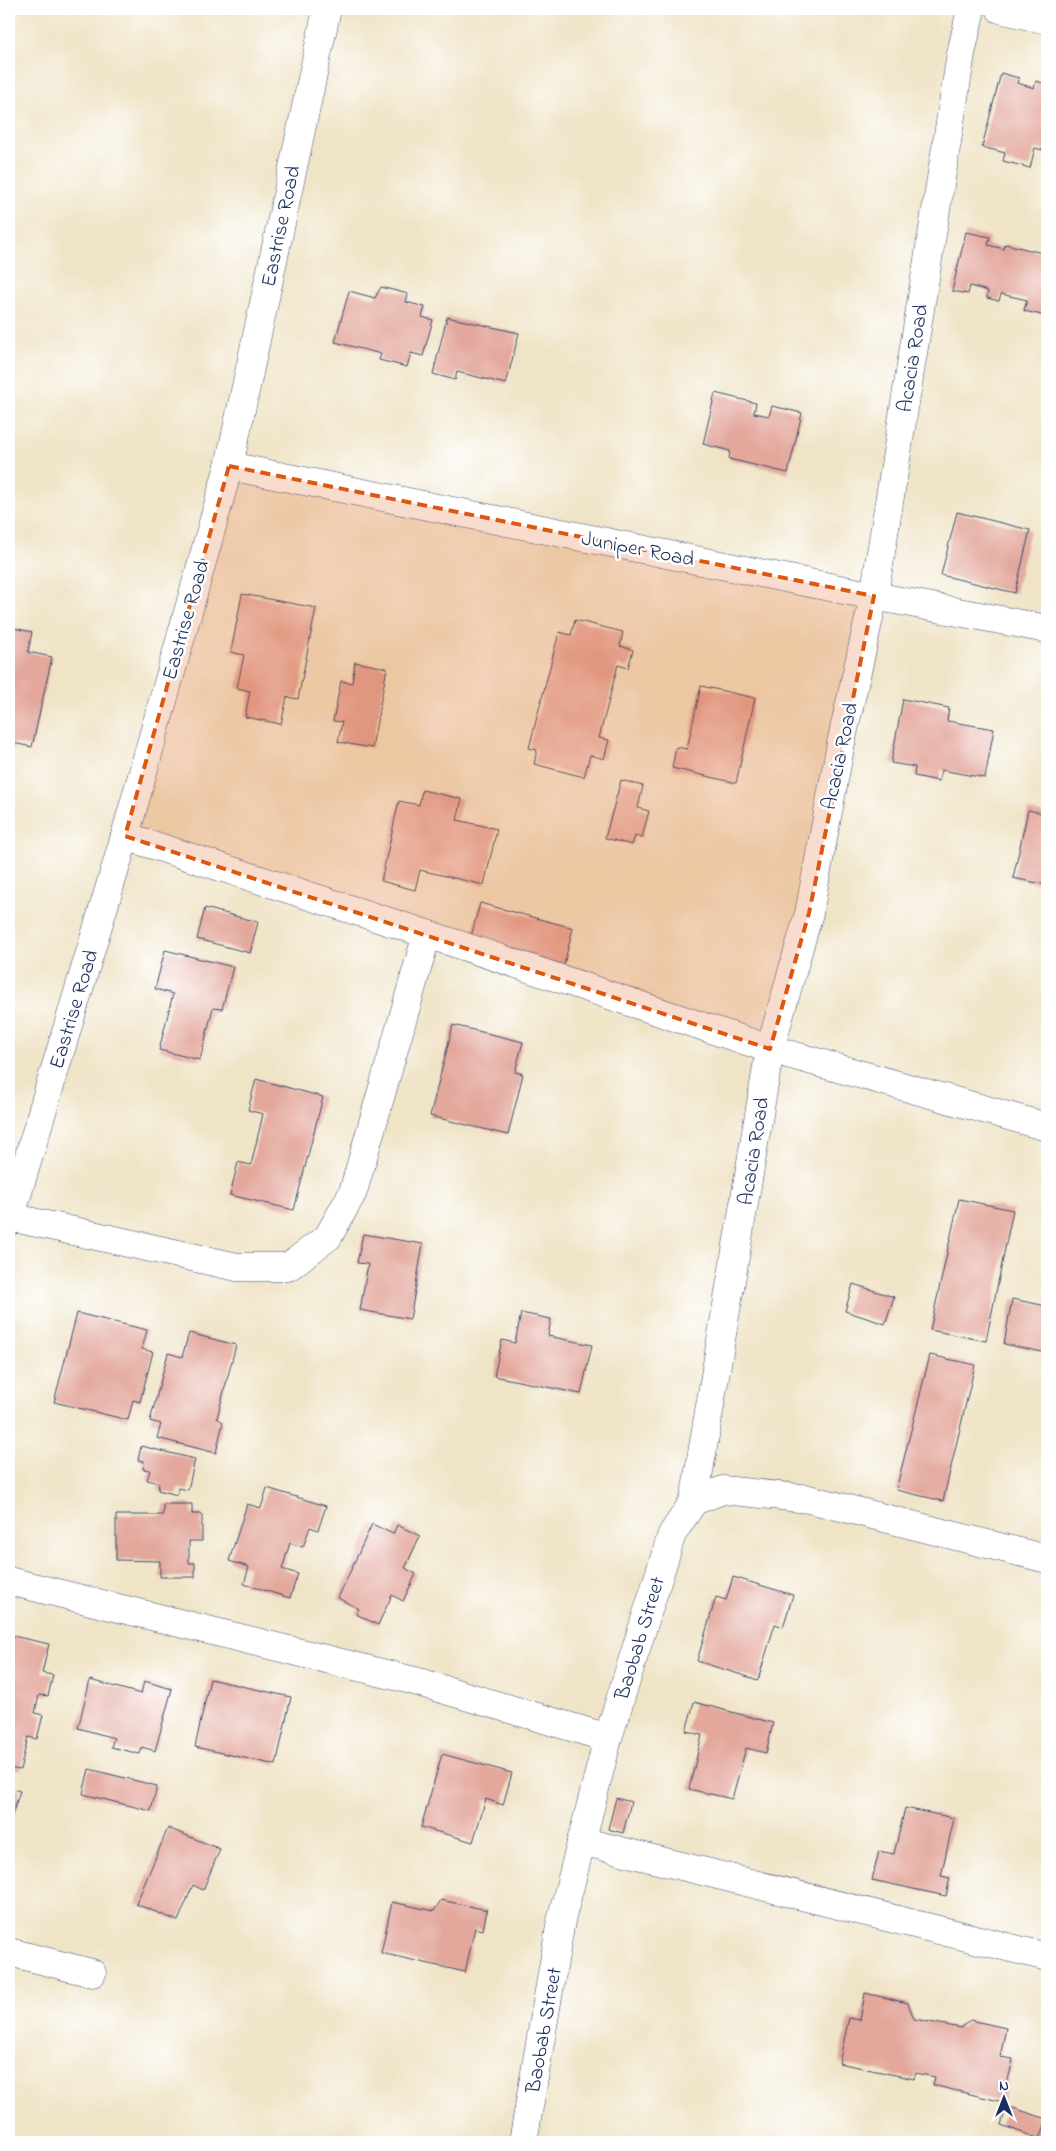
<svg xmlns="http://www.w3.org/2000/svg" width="1056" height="2151" font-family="'Indie Flower',sans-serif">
  <rect width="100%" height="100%" fill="#fff"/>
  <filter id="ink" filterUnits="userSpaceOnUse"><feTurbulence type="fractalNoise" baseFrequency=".02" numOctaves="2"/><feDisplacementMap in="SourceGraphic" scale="10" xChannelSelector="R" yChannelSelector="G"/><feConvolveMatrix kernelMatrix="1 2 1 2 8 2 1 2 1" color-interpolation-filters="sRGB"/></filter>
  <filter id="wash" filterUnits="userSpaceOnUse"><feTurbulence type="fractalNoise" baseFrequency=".0096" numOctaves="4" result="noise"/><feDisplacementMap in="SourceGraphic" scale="20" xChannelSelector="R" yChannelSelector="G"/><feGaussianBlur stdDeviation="1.12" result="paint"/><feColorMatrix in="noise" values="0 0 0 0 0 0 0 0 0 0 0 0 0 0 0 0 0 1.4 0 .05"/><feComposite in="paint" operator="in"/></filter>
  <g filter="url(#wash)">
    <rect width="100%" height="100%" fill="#f0e4c7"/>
    <g id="blocks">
      <g fill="#e3a79c">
        <polygon points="1001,73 1019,78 1017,83 1034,88 1036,81 1047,84 1047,151 1035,148 1030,168 1003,161 1005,153 982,147"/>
        <polygon points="966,232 990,237 988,245 1004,249 1005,244 1047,254 1047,311 1044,310 1042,315 1024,311 1027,300 1001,294 999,301 987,298 988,291 970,286 968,294 952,291"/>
        <polygon points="381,287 408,294 406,302 425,307 422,317 433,320 423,356 411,353 407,367 379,360 381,354 335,342 349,291 375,298"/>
        <polygon points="447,317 519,333 506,384 457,372 455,380 433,374"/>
        <polygon points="715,393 756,403 754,413 769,416 772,406 802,413 788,473 729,459 730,451 703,444"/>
        <polygon points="957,512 1030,530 1015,593 941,575"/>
        <polygon points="242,594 316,608 298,699 287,697 281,724 245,717 250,691 237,688 244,655 231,652"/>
        <polygon points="575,620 623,632 620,646 633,650 628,668 618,665 599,738 609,740 604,759 590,755 584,777 534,764 537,750 529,748 559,632 571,635"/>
        <polygon points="9,627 32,632 28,652 52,657 32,747 13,743 10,760"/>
        <polygon points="355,662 387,668 372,748 338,742 342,722 333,721 341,681 352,683"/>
        <polygon points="701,686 755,698 736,783 672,768 676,747 687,749"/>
        <polygon points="903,699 949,708 947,721 994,729 985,778 941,770 939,781 914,776 915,767 891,763"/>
        <polygon points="621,780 643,786 638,808 649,811 642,838 635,836 632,845 605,838"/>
        <polygon points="422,790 462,799 457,820 497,829 484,885 420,870 415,890 381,881 399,801 419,805"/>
        <polygon points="1028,810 1047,814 1045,839 1047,839 1047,885 1013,878"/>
        <polygon points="480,903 573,928 563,969 469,944"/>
        <polygon points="205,908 258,922 250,953 197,939"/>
        <polygon points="165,950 233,967 222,1009 213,1008 200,1060 159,1050 173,994 155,989"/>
        <polygon points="453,1025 523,1042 515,1072 523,1074 508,1135 430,1116"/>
        <polygon points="256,1079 323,1097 294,1210 230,1195 238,1162 251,1165 263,1114 248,1110"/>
        <polygon points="959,1199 1013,1210 986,1341 930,1330"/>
        <polygon points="363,1234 423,1244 410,1319 360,1310 368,1264 357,1263"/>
        <polygon points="853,1284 894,1297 885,1324 845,1311"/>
        <polygon points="1012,1299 1047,1306 1047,1353 1004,1344"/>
        <polygon points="77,1313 147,1330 142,1349 153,1352 140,1402 133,1400 128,1420 54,1402"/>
        <polygon points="521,1313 551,1319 548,1336 592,1345 581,1394 494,1376 502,1340 515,1343"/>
        <polygon points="189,1333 236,1345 217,1418 223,1422 216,1453 157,1438 161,1424 150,1421 168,1353 182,1357"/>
        <polygon points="930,1355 975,1365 943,1501 896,1490"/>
        <polygon points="141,1446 195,1459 188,1490 178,1488 177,1495 158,1490 159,1483 147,1480 150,1470 143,1469 144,1461 138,1460"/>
        <polygon points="267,1488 326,1506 318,1530 310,1527 303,1547 290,1543 282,1569 298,1574 290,1598 244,1584 249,1567 229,1561 247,1504 261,1508"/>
        <polygon points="163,1504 192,1504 192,1514 202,1514 202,1541 189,1541 189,1563 195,1563 195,1577 160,1577 160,1561 116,1560 116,1515 163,1515"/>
        <polygon points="372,1524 393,1534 397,1525 420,1536 405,1568 416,1574 403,1601 392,1595 378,1625 356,1614 359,1609 338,1598"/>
        <polygon points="733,1577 793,1595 783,1627 775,1624 758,1680 697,1661 716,1597 726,1600"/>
        <polygon points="9,1635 49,1644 42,1673 53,1675 48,1696 39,1695 35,1713 43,1715 37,1739 28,1737 20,1770 9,1768"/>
        <polygon points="210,1679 291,1697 276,1765 195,1747"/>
        <polygon points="90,1680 141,1694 144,1681 172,1689 155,1751 142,1747 140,1754 111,1747 114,1738 78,1728"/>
        <polygon points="694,1702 773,1723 766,1753 746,1748 732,1799 689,1789 702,1735 686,1731"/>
        <polygon points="442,1754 512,1773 503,1805 486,1799 473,1842 421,1827"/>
        <polygon points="89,1769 157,1786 151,1811 83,1794"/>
        <polygon points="9,1788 20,1791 11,1819 9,1818"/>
        <polygon points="616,1798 631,1802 623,1833 608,1829"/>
        <polygon points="905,1808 954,1818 941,1876 950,1878 946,1896 872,1880 879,1851 894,1854"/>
        <polygon points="168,1828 220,1849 203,1890 193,1885 178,1921 136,1904"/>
        <polygon points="441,1900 487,1910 483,1930 475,1928 465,1972 381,1953 392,1902 434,1911"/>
        <polygon points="865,1993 908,2003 914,2019 961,2028 970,2020 1006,2028 1000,2057 1013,2059 1003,2102 933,2085 935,2077 916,2073 914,2079 839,2063 849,2018 860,2020"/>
        <polygon points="1007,2106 1047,2119 1040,2139 1001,2125"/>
      </g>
    </g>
  </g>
  <g filter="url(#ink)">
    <use href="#blocks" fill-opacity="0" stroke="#3b4a6e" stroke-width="1"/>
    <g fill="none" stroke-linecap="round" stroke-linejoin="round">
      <g stroke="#3b4a6e" stroke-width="29">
        <g id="minor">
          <polyline points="1000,9 1047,20"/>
          <polyline points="229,466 874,596 1047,629"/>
          <polyline points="125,836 427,934 770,1049 1047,1127"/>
          <polyline points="10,1217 237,1267 288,1267 328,1237 353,1192 427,934"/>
          <polyline points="9,1222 125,836 229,466 327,9"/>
          <polyline points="694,1501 770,1049 809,913 841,743 874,596 961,54 971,9"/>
          <polyline points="9,1581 415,1681 608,1738"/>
          <polyline points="581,1841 1047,1957"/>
          <polyline points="9,1952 92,1973"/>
          <polyline points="523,2142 561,1921 608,1738 672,1534 694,1501 723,1490 809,1499 1047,1559"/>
        </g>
      </g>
      <use href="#minor" stroke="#fff" stroke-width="28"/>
    </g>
  </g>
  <path fill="#de5710" fill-opacity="0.2" stroke="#de5710" stroke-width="4" stroke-dasharray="10 6" stroke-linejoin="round" d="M 229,466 L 874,596 L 809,913 L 770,1049 L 125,836 Z"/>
  <g text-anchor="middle" stroke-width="5" stroke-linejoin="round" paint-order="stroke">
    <g font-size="21" fill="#1b2f5e" stroke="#fff">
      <text transform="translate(280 226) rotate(-78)" y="7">Eastrise Road</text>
      <text transform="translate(912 358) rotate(-81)" y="7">Acacia Road</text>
      <text transform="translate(638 548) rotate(11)" y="7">Juniper Road</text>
      <text transform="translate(185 620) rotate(-74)" y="7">Eastrise Road</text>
      <text transform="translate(839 756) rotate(-78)" y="7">Acacia Road</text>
      <text transform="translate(73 1009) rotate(-73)" y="7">Eastrise Road</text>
      <text transform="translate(753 1151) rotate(-81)" y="7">Acacia Road</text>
      <text transform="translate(639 1638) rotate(-73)" y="7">Baobab Street</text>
      <text transform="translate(543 2030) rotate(-80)" y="7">Baobab Street</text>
    </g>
  </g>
  <rect width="1056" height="2151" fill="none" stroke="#fff" stroke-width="30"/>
  <g transform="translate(1004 2098)" stroke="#ffffff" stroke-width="4" paint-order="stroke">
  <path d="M0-4L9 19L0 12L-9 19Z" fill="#1b2f5e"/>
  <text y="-8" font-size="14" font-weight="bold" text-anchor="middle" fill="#1b2f5e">N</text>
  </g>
</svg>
